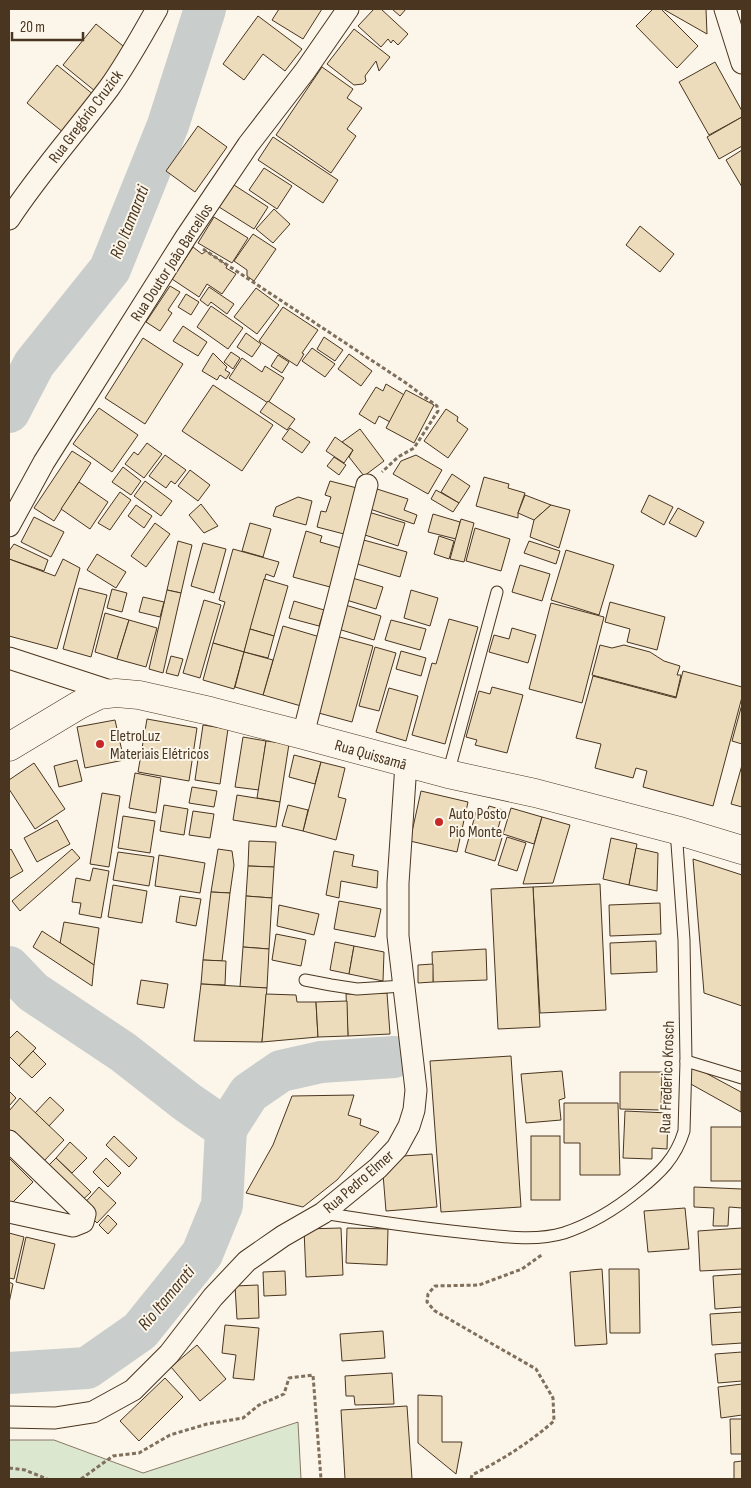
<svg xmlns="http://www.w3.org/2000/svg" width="751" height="1488" font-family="'Sofia Sans Condensed',sans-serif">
  <rect width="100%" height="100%" fill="#fbf6e9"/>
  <polygon fill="#dce7d0" stroke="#887966" points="298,1422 301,1479 9,1479 9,1440 54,1440 143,1473"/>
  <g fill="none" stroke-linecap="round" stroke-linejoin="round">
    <g stroke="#c9cecd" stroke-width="42">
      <polyline points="9,412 34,364 110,269 168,125 205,9"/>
      <polyline points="9,967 33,992 123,1052 187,1102 226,1129 222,1205 202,1254 140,1331 87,1368 9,1373"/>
      <polyline points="226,1129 249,1093 281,1071 321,1062 394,1057"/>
    </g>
  </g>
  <g fill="#ecdcbc" stroke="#4a3520">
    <polygon points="279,9 322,9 303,39 272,20"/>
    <polygon points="374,9 381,9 408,34 398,45 393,40 391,43 388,39 381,47 358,26"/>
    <polygon points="392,9 406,9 400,16"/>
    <polygon points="653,9 661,9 698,46 677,68 636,26"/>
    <polygon points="663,9 706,9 707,34"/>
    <polygon points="258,16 302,49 285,71 263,54 244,80 223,64"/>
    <polygon points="96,24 128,50 95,91 63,65"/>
    <polygon points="354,29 390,57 379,71 376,61 365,76 366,81 363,84 354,85 327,64"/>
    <polygon points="715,62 742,111 742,117 709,135 679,82"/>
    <polygon points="57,65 94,95 64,133 27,103"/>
    <polygon points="322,67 353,89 347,98 362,108 347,129 356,136 331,173 276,135"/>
    <polygon points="742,117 742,146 719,159 707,137"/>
    <polygon points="198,126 227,147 195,192 166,171"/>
    <polygon points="273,137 338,180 323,203 258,160"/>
    <polygon points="742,150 742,187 726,160"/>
    <polygon points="264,168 292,186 277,209 249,190"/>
    <polygon points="234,185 268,207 254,229 219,207"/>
    <polygon points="274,209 290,224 273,243 256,229"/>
    <polygon points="214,217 248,238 232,263 198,243"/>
    <polygon points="640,226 674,254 660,272 626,245"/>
    <polygon points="253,234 276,249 254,281 247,276 247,270 234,261"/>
    <polygon points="193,247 202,254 206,251 227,265 226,268 236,274 222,294 207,284 199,297 172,279"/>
    <polygon points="170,286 180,292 168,310 172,313 160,331 146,322"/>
    <polygon points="209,287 234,304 227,314 211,302 208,306 200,300"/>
    <polygon points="256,288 279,305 257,334 234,317"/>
    <polygon points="186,294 199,302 191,315 178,307"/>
    <polygon points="211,306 243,328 228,349 197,327"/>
    <polygon points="283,307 318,330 302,353 304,354 297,366 259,341"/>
    <polygon points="183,326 207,342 198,356 173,341"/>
    <polygon points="246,333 261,344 252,357 237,347"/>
    <polygon points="324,337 343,350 335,361 317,349"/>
    <polygon points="143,338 183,364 145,424 105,398"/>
    <polygon points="312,348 335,364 325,377 302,361"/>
    <polygon points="231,352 240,358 233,369 224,362"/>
    <polygon points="213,353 227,367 225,370 230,373 226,379 220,375 217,380 202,371"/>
    <polygon points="349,354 372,371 361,386 338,369"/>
    <polygon points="278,355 289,362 282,373 271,366"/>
    <polygon points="242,358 262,372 265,366 284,378 268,403 229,378"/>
    <polygon points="386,384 406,396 390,422 379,416 375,424 359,414 376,387 383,391"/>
    <polygon points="213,385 273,425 242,471 182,431"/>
    <polygon points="406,390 434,405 414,443 386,428"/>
    <polygon points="268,401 295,419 287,430 260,412"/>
    <polygon points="99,408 138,435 112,472 73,444"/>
    <polygon points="446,409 458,417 457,421 468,429 448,458 424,441"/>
    <polygon points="290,428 310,442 302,453 282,439"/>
    <polygon points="360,429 384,461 364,476 349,457 353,450 342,442"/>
    <polygon points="335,437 353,450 344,463 326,451"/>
    <polygon points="147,443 162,454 144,478 125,464 134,452 138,455"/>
    <polygon points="72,451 91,463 54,521 34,508"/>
    <polygon points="165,455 186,470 175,484 171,481 166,488 149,476"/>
    <polygon points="416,455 442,470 428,494 393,474 401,461"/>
    <polygon points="334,457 346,465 339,475 327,466"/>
    <polygon points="123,467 141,481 131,495 112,482"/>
    <polygon points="190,470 210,485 198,501 178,486"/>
    <polygon points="452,474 470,486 459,503 441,492"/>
    <polygon points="484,477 509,484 508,488 525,493 518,513 518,518 476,506"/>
    <polygon points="145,481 172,501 161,516 134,496"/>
    <polygon points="330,481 357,488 344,534 317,527 321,511 326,512 331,497 325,495"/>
    <polygon points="79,482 108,502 90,529 61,509"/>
    <polygon points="374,488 408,499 404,510 417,515 414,524 367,508"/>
    <polygon points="436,490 459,503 453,512 431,499"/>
    <polygon points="120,492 131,500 110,530 98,523"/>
    <polygon points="525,495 551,505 534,520 518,513"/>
    <polygon points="649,495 673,507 664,525 641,512"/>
    <polygon points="298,497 312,501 306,525 273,516 276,507"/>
    <polygon points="201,504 218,526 204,533 189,515"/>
    <polygon points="136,505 152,516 144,528 128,516"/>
    <polygon points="551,505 570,510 559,548 530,537 534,520"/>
    <polygon points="678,508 704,522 696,537 669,523"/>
    <polygon points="365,511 405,523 398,546 359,533"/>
    <polygon points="433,514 460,522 456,539 428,532"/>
    <polygon points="34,517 64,532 51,557 21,542"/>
    <polygon points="461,519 474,523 464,562 450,559"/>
    <polygon points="155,523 170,534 146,567 131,556"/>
    <polygon points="250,523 271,529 263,557 242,551"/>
    <polygon points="475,528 510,539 501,571 466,561"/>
    <polygon points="306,531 322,536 320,542 341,548 330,587 293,577"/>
    <polygon points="439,536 454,541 449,559 434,554"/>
    <polygon points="360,539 407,552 400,577 354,563"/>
    <polygon points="178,541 192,545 181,593 167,590"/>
    <polygon points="529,541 560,551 556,564 524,553"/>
    <polygon points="203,543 226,549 214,593 191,586"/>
    <polygon points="14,544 48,560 44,571 9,559 9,551"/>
    <polygon points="233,549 279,562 274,577 266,574 244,652 213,643 225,602 219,600"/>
    <polygon points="566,550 614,565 599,615 551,600"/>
    <polygon points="97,554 126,572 116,588 87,570"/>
    <polygon points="9,559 55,576 63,559 80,568 57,649 9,636"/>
    <polygon points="520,565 550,574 542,601 512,592"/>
    <polygon points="349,577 383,587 376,609 343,599"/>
    <polygon points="264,579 288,586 274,636 250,629"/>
    <polygon points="79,588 107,595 91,657 63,649"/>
    <polygon points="112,589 127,593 122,612 107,608"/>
    <polygon points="167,590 181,593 163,673 149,669"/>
    <polygon points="411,590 438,598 430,626 404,618"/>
    <polygon points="143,597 164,602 160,617 139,612"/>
    <polygon points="204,600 221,605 200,678 183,673"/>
    <polygon points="294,601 324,610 319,626 289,618"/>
    <polygon points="610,602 665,617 657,650 627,642 630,629 605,622"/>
    <polygon points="551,603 604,617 582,703 529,689"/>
    <polygon points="342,604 381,616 374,640 335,628"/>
    <polygon points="105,613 129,620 117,659 95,652"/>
    <polygon points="449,619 478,627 445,744 412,735 432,663 436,664"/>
    <polygon points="129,620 157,628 146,667 117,659"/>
    <polygon points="391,620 426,629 420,650 385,640"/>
    <polygon points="283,626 320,637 301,706 263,695"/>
    <polygon points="512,628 536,635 528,663 489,652 494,635 509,639"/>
    <polygon points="250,629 274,636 268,658 244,652"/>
    <polygon points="336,636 373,646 352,722 315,712"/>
    <polygon points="213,643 244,652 234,689 203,680"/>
    <polygon points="600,645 612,648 624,645 650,652 664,661 680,666 677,675 681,675 676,697 592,675"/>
    <polygon points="375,647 396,653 379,711 359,706"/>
    <polygon points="401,651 426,658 421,676 396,669"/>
    <polygon points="244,652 273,660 263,695 235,687"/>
    <polygon points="171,656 183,659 178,676 166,673"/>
    <polygon points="683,671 742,687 742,697 713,806 643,787 647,771 636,768 633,778 595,768 601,744 576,738 593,676 676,698"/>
    <polygon points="492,687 523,695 507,753 475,745 477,740 466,737 479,691 490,694"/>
    <polygon points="389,688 418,696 406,741 376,732"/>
    <polygon points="742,704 742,744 732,741"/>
    <polygon points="147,719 197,728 189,781 138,772"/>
    <polygon points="115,720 124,760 85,768 77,727"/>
    <polygon points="203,725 228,729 220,784 195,780"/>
    <polygon points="243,737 266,741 259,790 235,787"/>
    <polygon points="266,741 289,744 280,802 257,798"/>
    <polygon points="294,755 321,762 315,784 289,777"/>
    <polygon points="77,760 82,781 59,787 54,766"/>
    <polygon points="321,762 345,768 338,797 346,799 336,840 303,831"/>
    <polygon points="34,763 65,809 35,829 9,789 9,780"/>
    <polygon points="742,765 742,807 731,804"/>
    <polygon points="135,773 161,778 156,813 129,808"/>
    <polygon points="192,787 217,791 214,807 189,803"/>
    <polygon points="421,791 468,802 457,852 410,841"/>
    <polygon points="102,793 120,796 109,867 90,864"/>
    <polygon points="237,795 280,802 276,827 233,820"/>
    <polygon points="164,805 188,809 184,835 160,831"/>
    <polygon points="288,805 308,810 303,831 282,826"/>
    <polygon points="489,806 503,810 496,836 502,838 495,861 465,852 476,812 486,815"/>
    <polygon points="511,808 542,817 534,844 503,834"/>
    <polygon points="193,811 214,814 210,838 189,835"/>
    <polygon points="123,816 155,821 150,853 118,848"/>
    <polygon points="542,817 570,825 553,883 523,884"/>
    <polygon points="57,820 70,844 37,862 24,838"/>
    <polygon points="507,837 526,843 517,871 498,865"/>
    <polygon points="611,838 637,844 629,885 603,879"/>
    <polygon points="249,841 276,842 274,867 248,866"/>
    <polygon points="636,848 658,853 657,891 629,885"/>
    <polygon points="11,849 23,871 9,879 9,851"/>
    <polygon points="72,849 80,858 20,911 12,901"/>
    <polygon points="218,849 232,851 234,865 230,893 211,892"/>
    <polygon points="334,851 354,855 352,866 378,871 377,888 341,881 339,898 326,895"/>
    <polygon points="118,852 154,857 149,886 113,880"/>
    <polygon points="159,855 205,863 200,893 155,886"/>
    <polygon points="693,859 742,875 742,1006 704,993"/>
    <polygon points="248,866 274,867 272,898 246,896"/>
    <polygon points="93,868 109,871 101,918 79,914 81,903 72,902 76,878 90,881"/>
    <polygon points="600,884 606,1010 540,1013 533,887"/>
    <polygon points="113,885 147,891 142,923 108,917"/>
    <polygon points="533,887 540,1027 498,1029 491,889"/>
    <polygon points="211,892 230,893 222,961 203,960"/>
    <polygon points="180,896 201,899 196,926 176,922"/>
    <polygon points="246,896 272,898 269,949 243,947"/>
    <polygon points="339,901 381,909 375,937 334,929"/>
    <polygon points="660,903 661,934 610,936 609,905"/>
    <polygon points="279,905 319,914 314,935 277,926"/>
    <polygon points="64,922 99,928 94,965 60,943"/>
    <polygon points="42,931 94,965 92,986 33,947"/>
    <polygon points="276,934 306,940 301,966 272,960"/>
    <polygon points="656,941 657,972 611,974 610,943"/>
    <polygon points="335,942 354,946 349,974 330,970"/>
    <polygon points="354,946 384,952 383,981 349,974"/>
    <polygon points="243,947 269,949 267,988 240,987"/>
    <polygon points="486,949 487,980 433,982 432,952"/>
    <polygon points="203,960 226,961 225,985 201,984"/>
    <polygon points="433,964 433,982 418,983 418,965"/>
    <polygon points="141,980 168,984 164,1008 137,1004"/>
    <polygon points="201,984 267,988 262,1042 194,1041"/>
    <polygon points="387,993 390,1034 348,1036 346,994"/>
    <polygon points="266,994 296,995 297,1002 316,1002 318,1037 262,1042"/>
    <polygon points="347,1001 348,1036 318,1037 316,1002"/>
    <polygon points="17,1031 36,1048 19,1066 9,1056 9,1039"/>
    <polygon points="33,1051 46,1064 32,1078 19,1066"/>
    <polygon points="511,1056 521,1207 441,1212 430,1061"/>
    <polygon points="689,1064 741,1092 741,1112 689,1083"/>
    <polygon points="562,1071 565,1098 559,1100 561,1120 526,1123 521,1074"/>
    <polygon points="620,1072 662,1072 661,1110 620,1109"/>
    <polygon points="9,1091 16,1098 9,1106"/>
    <polygon points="354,1095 348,1115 361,1119 360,1125 379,1132 337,1180 303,1207 246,1193 273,1145 292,1096"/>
    <polygon points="50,1097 64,1110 49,1126 35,1113"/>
    <polygon points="20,1098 64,1140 43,1162 9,1129 9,1111"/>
    <polygon points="564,1103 618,1103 620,1175 580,1175 580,1143 564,1143"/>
    <polygon points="625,1111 668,1113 667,1149 652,1148 652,1159 623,1158"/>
    <rect x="711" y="1127" width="31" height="54"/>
    <polygon points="114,1136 137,1158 129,1167 106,1145"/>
    <rect x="531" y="1136" width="29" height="64"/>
    <polygon points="70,1142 87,1158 72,1173 56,1158"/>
    <polygon points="432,1154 437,1207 386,1211 383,1174 403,1156"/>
    <polygon points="9,1158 33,1182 11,1204 9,1202"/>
    <polygon points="56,1158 91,1192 78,1204 43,1171"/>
    <polygon points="106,1158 121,1173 108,1187 93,1172"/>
    <polygon points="99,1187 116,1203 97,1223 81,1207"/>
    <polygon points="694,1187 742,1189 742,1208 729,1207 728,1226 713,1226 714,1208 694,1207"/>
    <polygon points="685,1208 689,1249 648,1252 644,1211"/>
    <polygon points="108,1215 117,1224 108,1234 99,1225"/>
    <polygon points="341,1228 343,1275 306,1277 304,1229"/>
    <polygon points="347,1228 388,1229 387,1265 346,1263"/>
    <polygon points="742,1228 742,1269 700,1271 698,1231"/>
    <polygon points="9,1233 24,1237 14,1279 9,1278"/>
    <polygon points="26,1237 55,1244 44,1289 16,1282"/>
    <polygon points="602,1269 607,1344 575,1346 570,1272"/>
    <polygon points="609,1269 639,1269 640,1333 610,1333"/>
    <polygon points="285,1271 286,1295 264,1296 263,1272"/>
    <polygon points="742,1274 742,1307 715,1309 713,1276"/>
    <polygon points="9,1282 13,1284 9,1303"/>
    <polygon points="258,1285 259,1318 237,1319 235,1286"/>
    <polygon points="742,1312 742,1343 712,1345 710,1314"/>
    <polygon points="225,1325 259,1328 254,1380 233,1378 236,1355 222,1353"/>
    <polygon points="383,1331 385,1358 342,1361 340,1334"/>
    <polygon points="197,1345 226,1379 200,1401 171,1367"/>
    <polygon points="742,1352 742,1381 718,1383 715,1354"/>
    <polygon points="392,1373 394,1404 355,1405 354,1396 346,1396 345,1376"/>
    <polygon points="165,1378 183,1397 139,1441 120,1421"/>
    <polygon points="742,1384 742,1415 721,1418 718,1387"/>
    <polygon points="418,1395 442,1396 442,1442 462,1442 456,1474 418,1443"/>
    <polygon points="407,1406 412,1479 345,1479 341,1410"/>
    <polygon points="730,1419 742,1419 742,1454 731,1454"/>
    <polygon points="742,1461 742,1479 734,1479 734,1462"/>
  </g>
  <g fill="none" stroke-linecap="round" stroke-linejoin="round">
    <g stroke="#4a3520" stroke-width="13">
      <g id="lane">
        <polyline points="448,774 497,592"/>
        <polyline points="305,980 331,985 357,989 403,986"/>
        <polyline points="686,1061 742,1078"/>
        <path d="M 323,1213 C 372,1221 420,1228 469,1233 C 499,1236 534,1242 564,1233 C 591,1224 617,1208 639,1190 C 660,1173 676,1158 684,1131 L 686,1061 L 684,940 L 676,830"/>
      </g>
    </g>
    <g stroke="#4a3520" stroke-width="23">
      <g id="street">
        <polyline points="725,9 742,63"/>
        <path d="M 9,219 C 39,173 76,132 109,88 C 127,63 142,35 157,9"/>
        <polyline points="9,526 44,462 186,237 248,145 305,71 348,9"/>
        <polyline points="9,658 116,693"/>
        <polyline points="303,735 367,485"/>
        <polyline points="9,1141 85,1214 83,1222 73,1226 9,1212"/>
        <polyline points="9,1417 55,1418 93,1412 133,1390 169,1354 213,1297 247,1261 283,1236 323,1213 378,1168 397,1148 409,1126 414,1110 416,1090 398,936 398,883 406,764"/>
      </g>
    </g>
    <g stroke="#4a3520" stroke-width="29">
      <polyline id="secondary" points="9,747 79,705 99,695 116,693 139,695 210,711 303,735 448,774 535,793 676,830 742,850"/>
    </g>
    <g stroke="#7f6f5c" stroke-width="3" stroke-dasharray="4 2.5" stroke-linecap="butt">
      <polyline points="203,249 406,383 437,406 438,411 414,448 398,457 382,472"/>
      <polyline points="9,1468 25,1470 47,1479"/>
      <polyline points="81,1479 113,1456 139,1453 170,1435 207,1424 243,1418 259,1405 284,1394 289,1378 313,1375 321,1479"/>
      <path d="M 471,1479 L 472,1475 C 502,1460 529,1443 554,1421 L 553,1398 L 536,1369 L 435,1311 L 427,1302 L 428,1294 L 435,1286 L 479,1285 L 522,1269 L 543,1254"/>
    </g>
    <use href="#lane" stroke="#fbf6e9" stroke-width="11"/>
    <use href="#street" stroke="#fbf6e9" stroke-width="21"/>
    <use href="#secondary" stroke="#fbf6e9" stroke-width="28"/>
  </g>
  <g fill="#c62828" stroke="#fbf6e9" stroke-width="2">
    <circle cx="100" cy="744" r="5"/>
    <circle cx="439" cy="822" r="5"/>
  </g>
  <g text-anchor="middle" stroke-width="4" stroke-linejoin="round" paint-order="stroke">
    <g font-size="16" fill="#4a3520" stroke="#fbf6e9">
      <text transform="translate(85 116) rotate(-53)" y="6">Rua Gregório Cruzick</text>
      <text transform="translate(171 262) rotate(-57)" y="6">Rua Doutor João Barcellos</text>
      <text transform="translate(371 754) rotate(16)" y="6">Rua Quissamã</text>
      <text transform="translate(666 1077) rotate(-88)" y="6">Rua Frederico Krosch</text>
      <text transform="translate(358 1181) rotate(-41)" y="6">Rua Pedro Elmer</text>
    </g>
    <g font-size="16" fill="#4a3520" stroke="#fbf6e9" text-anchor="start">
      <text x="110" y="741">EletroLuz<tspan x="110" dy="18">Materiais Elétricos</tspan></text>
      <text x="449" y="819">Auto Posto<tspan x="449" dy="18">Pio Monte</tspan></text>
    </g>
    <g font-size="18" font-style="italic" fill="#4a3520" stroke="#fbf6e9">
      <text transform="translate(129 222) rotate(-68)" y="6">Rio Itamarati</text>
      <text transform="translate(166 1298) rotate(-50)" y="6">Rio Itamarati</text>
    </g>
  </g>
  <rect width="751" height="1488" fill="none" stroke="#4a3520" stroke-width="20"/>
  <path d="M12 32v8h71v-8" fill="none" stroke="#4a3520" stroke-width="2.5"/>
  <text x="20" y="32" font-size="15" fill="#4a3520" stroke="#fbf6e9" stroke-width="4" paint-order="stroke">20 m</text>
</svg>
